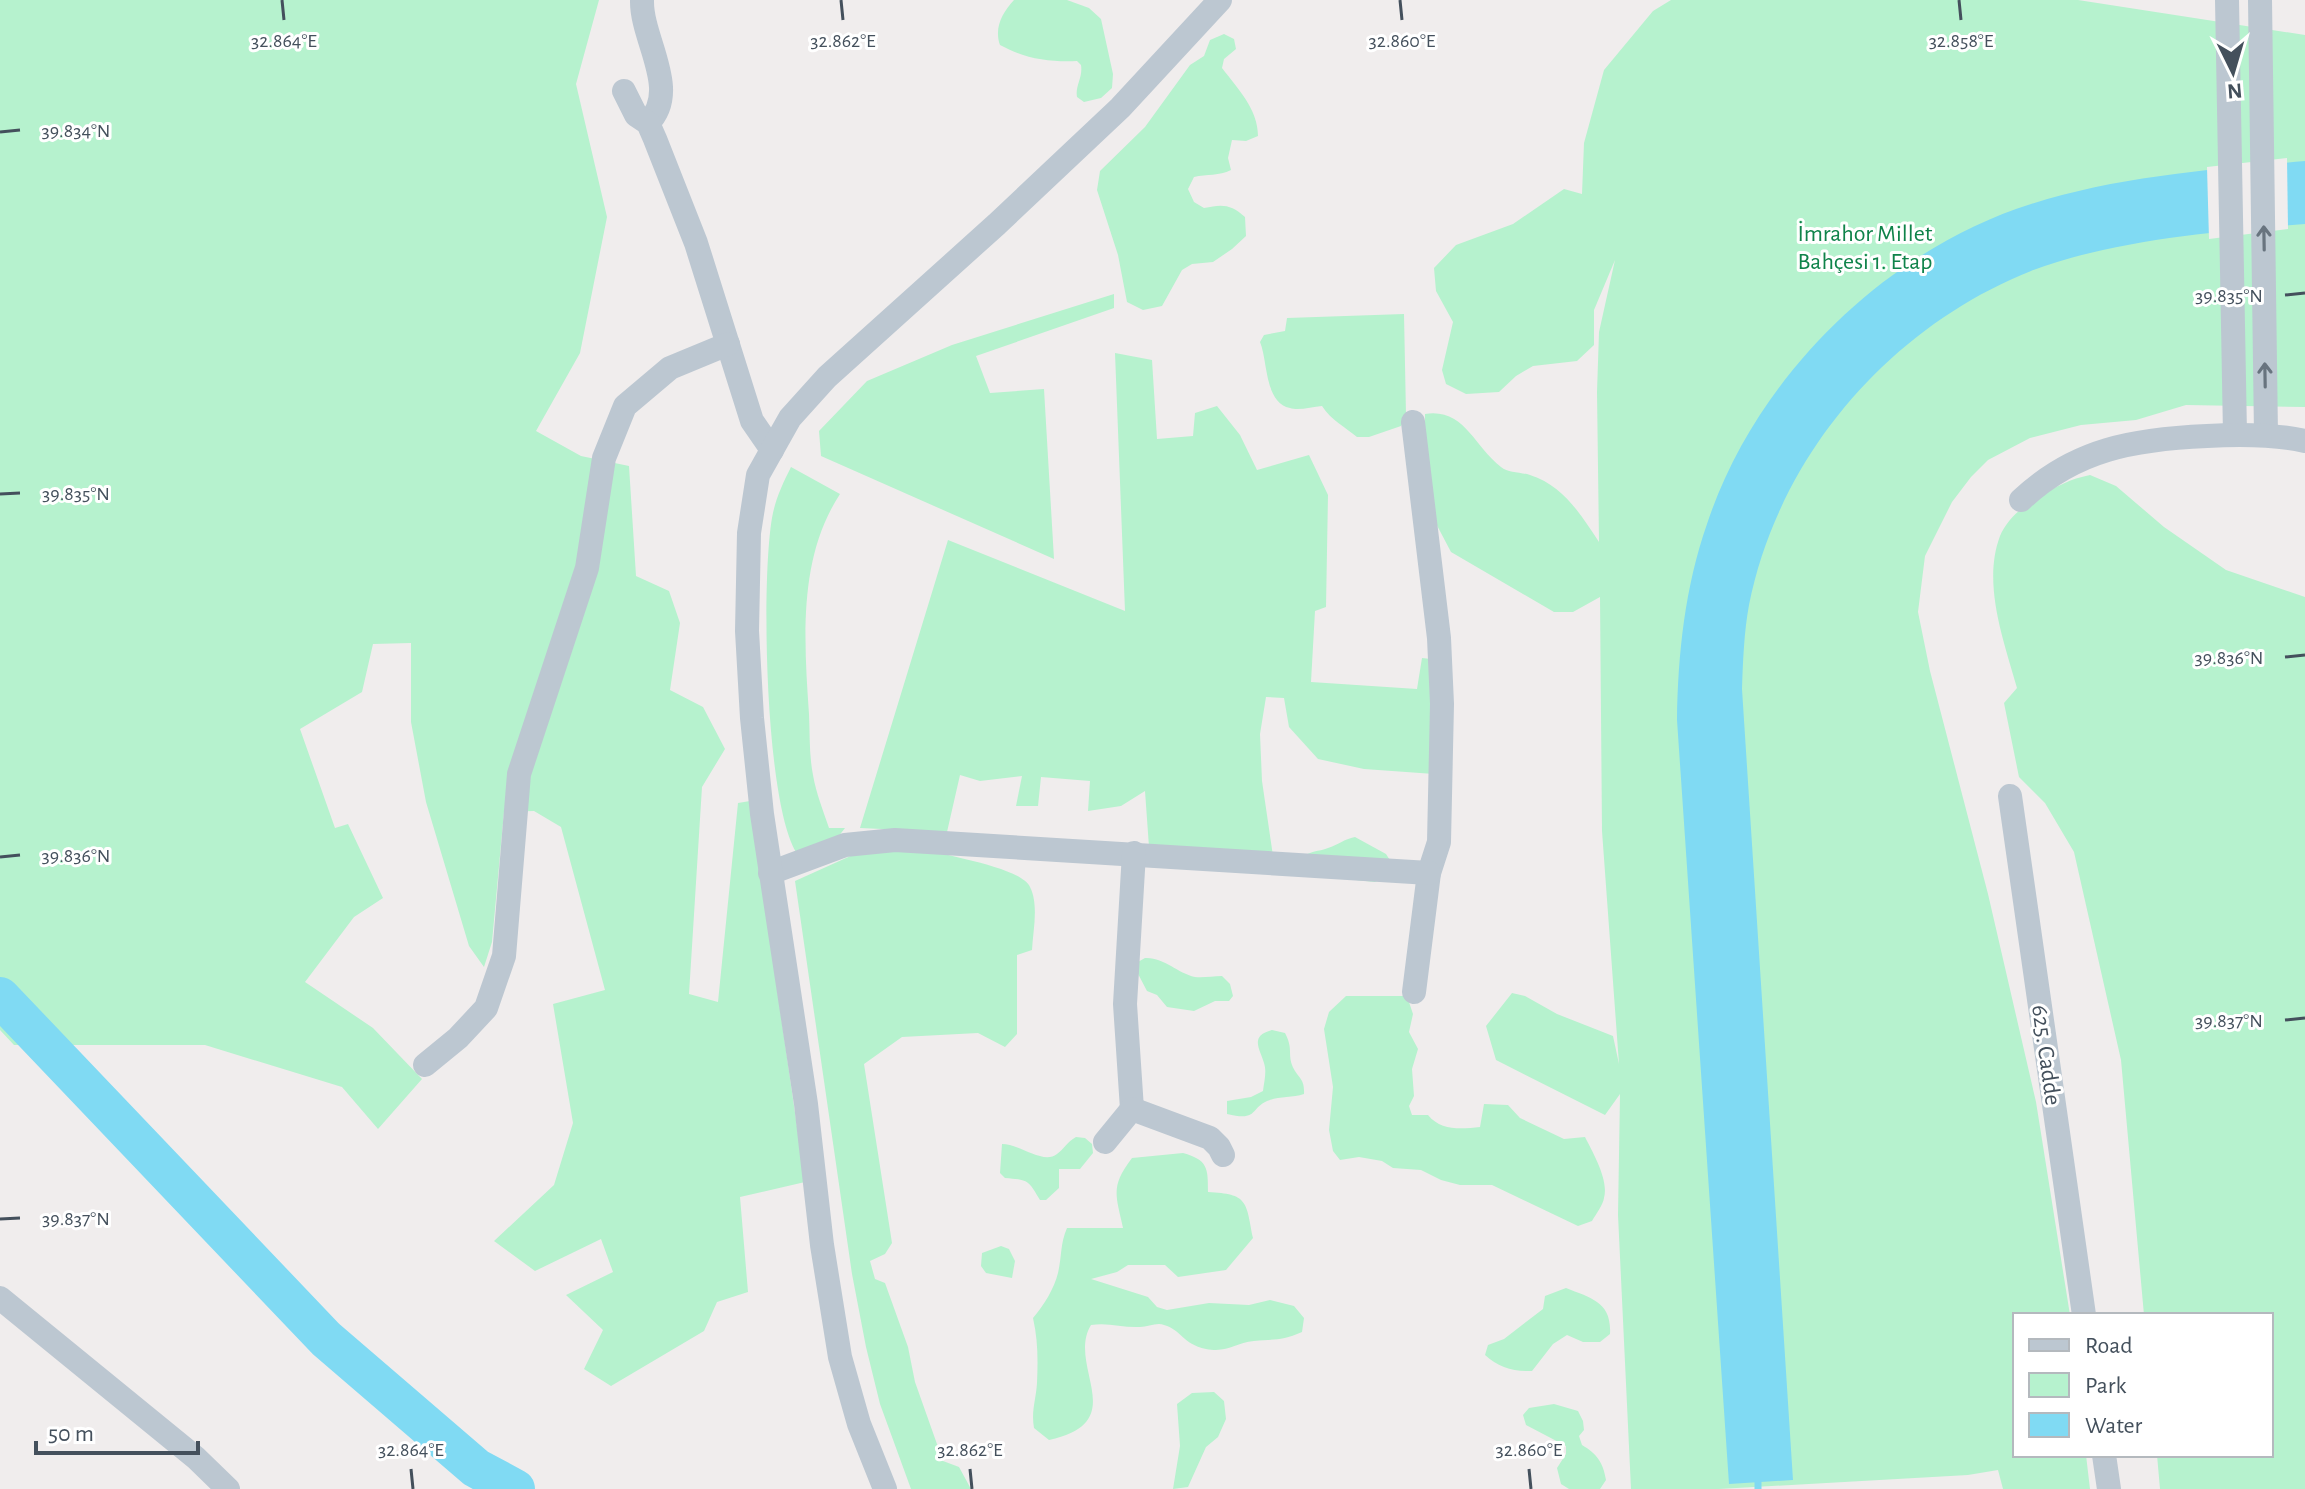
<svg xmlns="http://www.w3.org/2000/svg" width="2305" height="1489" font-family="'Alegreya Sans',sans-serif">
  <rect width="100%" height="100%" fill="#f0eded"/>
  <g fill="#b6f2ce">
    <polygon points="0,0 599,0 576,84 607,217 580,353 536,431 581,456 629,466 636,576 669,591 680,623 670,690 703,707 725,749 702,787 689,994 718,1002 738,803 750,801 805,1182 740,1197 748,1292 717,1302 704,1331 611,1386 584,1369 603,1330 566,1295 613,1272 601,1239 535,1271 494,1241 554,1185 573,1123 553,1004 605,990 561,827 534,811 504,812 492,942 484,967 469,946 426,802 411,722 411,643 373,644 362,692 300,729 335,828 348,824 383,898 354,917 305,982 373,1028 422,1079 378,1129 342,1087 205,1045 14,1045 0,1030"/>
    <path d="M 1014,0 L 1067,0 L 1089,8 L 1101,19 L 1113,74 L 1112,88 L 1101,98 L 1084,102 L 1077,97 C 1075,85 1083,78 1081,65 L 1077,61 C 1049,62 1026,59 1000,45 C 994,28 1002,13 1014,0 Z"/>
    <path d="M 1671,0 L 2078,0 L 2305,35 L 2305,407 L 2186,405 L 2136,420 L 2081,425 L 2030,438 L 1988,460 L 1971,477 L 1952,502 L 1925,556 L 1918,612 L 1930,671 L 1988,894 L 2036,1102 L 2070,1315 L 2015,1315 L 2015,1455 L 2086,1455 L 2090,1489 L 2003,1489 L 1998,1470 L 1968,1475 L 1719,1489 L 1631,1489 L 1618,1215 L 1620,1094 L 1605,1115 L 1496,1060 L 1486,1026 L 1512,993 L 1525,996 L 1557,1014 L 1613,1036 L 1619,1064 L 1602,831 L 1600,597 L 1573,612 L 1554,612 L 1451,552 L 1431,514 L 1425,483 L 1425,414 C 1464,408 1473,445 1501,467 C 1508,473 1520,472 1530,475 C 1564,486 1581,515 1599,542 L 1597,392 L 1599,332 L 1615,260 L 1594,310 L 1594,345 L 1577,361 L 1533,366 L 1516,376 L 1499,392 L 1466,394 L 1446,384 L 1442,370 L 1453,322 L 1436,291 L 1434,268 L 1456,245 L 1513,224 L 1564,189 L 1582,194 L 1584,143 L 1604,70 L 1653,11 Z"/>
    <path d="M 1224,34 L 1234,39 L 1236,49 L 1224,59 L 1222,68 C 1238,89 1258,109 1258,136 L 1246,141 L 1232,140 L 1228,158 L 1231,170 C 1219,176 1207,174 1194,177 L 1188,189 L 1194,202 L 1204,208 C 1222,204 1231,204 1245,217 L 1246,236 L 1232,249 L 1213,262 L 1192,264 L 1182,270 L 1162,306 L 1143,310 L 1127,302 L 1118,255 L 1097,190 L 1100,171 L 1145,127 L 1190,65 L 1204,56 L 1210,40 Z"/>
    <polygon points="1114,294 1114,308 976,356 990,393 1044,389 1054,559 821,456 819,431 867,381 952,345"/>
    <path d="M 1404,314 L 1406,415 L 1401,426 L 1369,437 L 1357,437 C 1344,426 1332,421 1322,406 C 1312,407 1298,411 1290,408 C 1264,402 1268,361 1260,342 L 1264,335 L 1285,331 L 1287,318 Z"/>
    <polygon points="1115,353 1152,360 1157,439 1193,436 1195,413 1217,406 1240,435 1257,470 1309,455 1328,495 1326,607 1315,611 1311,682 1417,689 1422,658 1431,659 1434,774 1364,769 1318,759 1289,727 1284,698 1266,697 1260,734 1262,781 1273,856 1149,847 1145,791 1121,806 1088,811 1090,781 1041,777 1038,806 1016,806 1022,776 980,781 960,775 947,832 860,828 948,540 1125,611"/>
    <path d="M 791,467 L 840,494 C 798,558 804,640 809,714 C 810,734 809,755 813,775 C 816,793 823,810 829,828 L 845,828 L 838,837 L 796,852 C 765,800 761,582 772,518 C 775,500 783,483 791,467 Z"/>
    <path d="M 2090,475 L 2116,486 L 2164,527 L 2226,570 L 2305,597 L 2305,1489 L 2160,1489 L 2157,1455 L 2271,1455 L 2271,1315 L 2144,1315 L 2121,1060 L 2074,852 L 2045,803 L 2019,777 L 2004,703 L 2017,688 C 2004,641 1982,584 2000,536 C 2007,519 2024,505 2039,497 C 2057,486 2070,479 2090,475 Z"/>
    <path d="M 1355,837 L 1386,854 L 1393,865 L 1389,875 L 1375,882 L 1356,880 L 1301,858 C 1311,850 1318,852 1328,848 C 1338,845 1344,839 1355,837 Z"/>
    <path d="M 918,848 C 942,855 1021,867 1030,887 C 1039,905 1033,930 1032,950 L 1017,955 L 1017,1034 L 1005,1047 L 978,1033 L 902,1037 L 864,1064 L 892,1243 L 885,1254 L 870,1261 L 875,1279 L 885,1283 L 908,1347 L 915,1382 L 943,1461 L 959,1467 L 971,1489 L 911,1489 L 880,1404 L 866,1347 L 852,1274 L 795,881 L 866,849 Z"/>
    <path d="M 1145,958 C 1164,957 1177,973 1195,977 C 1203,978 1213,976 1222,976 L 1230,984 L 1233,996 L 1229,1001 L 1215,1001 L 1194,1011 L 1167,1007 L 1157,995 L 1147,991 L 1136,970 L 1136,963 Z"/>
    <path d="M 1346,996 L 1407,996 L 1413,1014 L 1409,1032 L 1418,1049 L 1412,1069 L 1414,1096 L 1409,1106 L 1412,1115 L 1428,1115 C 1441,1131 1461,1129 1480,1127 L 1484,1104 L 1508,1105 L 1520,1118 L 1564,1139 L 1585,1137 C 1593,1153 1609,1180 1604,1198 C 1603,1205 1596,1214 1592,1221 L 1578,1226 L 1492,1185 L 1460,1185 L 1441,1180 L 1421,1170 L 1393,1168 L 1382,1161 L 1359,1157 L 1340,1160 L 1333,1151 L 1329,1130 L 1333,1087 L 1324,1029 L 1329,1012 Z"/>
    <path d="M 1272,1030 L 1285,1033 C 1293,1048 1288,1053 1292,1065 C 1297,1078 1305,1077 1304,1094 C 1293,1098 1280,1096 1270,1100 C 1249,1107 1260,1122 1227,1114 L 1227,1101 L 1251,1097 L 1263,1091 C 1264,1082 1267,1072 1264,1063 C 1260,1049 1249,1036 1272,1030 Z"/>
    <path d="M 1076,1137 L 1085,1138 L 1092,1144 L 1093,1153 L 1080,1169 L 1059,1169 L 1059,1188 L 1046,1200 L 1040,1200 C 1028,1180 1029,1180 1005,1178 L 1000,1173 L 1002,1144 C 1020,1144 1043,1165 1057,1154 C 1064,1149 1067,1142 1076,1137 Z"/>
    <path d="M 1183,1153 C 1208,1160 1208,1168 1208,1192 C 1248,1194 1246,1201 1253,1238 L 1226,1270 L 1178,1277 L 1165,1265 L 1128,1265 L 1117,1272 L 1091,1279 L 1148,1297 L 1157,1307 L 1167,1310 L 1209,1303 L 1249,1305 L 1270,1300 L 1294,1306 L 1304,1318 L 1302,1332 C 1282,1341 1274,1339 1254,1341 C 1235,1343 1228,1353 1206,1349 C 1182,1344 1182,1330 1164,1325 C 1157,1322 1148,1327 1140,1327 C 1123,1328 1108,1322 1091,1325 C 1066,1366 1133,1422 1049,1440 L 1034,1428 C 1031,1411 1036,1400 1037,1383 C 1038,1360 1038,1340 1033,1318 C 1044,1305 1054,1289 1058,1273 C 1062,1256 1060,1244 1067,1228 L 1123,1228 C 1116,1195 1110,1187 1132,1158 Z"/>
    <polygon points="1001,1246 1009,1249 1015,1261 1012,1278 986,1273 981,1266 982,1253"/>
    <path d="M 1566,1288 C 1591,1298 1612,1302 1610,1334 L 1600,1342 L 1583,1342 L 1567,1335 L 1553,1344 L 1532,1371 C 1514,1372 1498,1367 1485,1355 L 1488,1345 L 1504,1339 L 1543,1309 L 1545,1296 Z"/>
    <polygon points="1214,1392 1224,1401 1226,1419 1218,1437 1206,1447 1188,1487 1173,1489 1180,1446 1177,1404 1192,1393"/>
    <path d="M 1554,1404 L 1578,1411 L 1583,1421 L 1584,1430 L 1579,1436 L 1582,1445 C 1597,1454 1603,1462 1606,1480 L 1600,1489 L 1569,1489 L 1561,1484 L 1557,1468 L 1566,1454 L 1566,1446 L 1526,1425 L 1523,1415 L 1529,1408 Z"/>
  </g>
  <path fill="#80daf3" d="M 2305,161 L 2305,224 C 2219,231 2111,240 2031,271 C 1890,327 1779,455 1749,605 C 1744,632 1743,661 1742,689 L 1793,1480 L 1729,1484 L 1677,720 C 1678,653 1685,587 1707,524 C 1755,378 1885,250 2031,204 C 2119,176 2214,169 2305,161 Z"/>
  <polygon fill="#f0eded" points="2287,158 2288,229 2209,239 2207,167"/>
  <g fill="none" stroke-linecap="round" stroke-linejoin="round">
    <polyline stroke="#80daf3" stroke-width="7" points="1758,1489 1758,1482"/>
    <polyline stroke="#80daf3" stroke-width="40" points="0,997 326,1339 476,1468 515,1489"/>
    <g stroke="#bcc7d1" stroke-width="24">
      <path d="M 642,0 C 641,40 681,90 648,123"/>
      <polyline points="2227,0 2235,434"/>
      <polyline points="2260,0 2266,435"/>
      <polyline points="624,91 636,115 648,123 655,139 696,243 752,421 772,450"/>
      <polyline points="1413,422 1439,638 1442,704 1439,842 1429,873 1414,992"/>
      <path d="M 2021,500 C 2075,449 2135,439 2207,436 C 2240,434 2273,434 2305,441"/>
      <polyline points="2010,796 2084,1315"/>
      <polyline points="770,873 845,845 895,840 1429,873"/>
      <polyline points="425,1065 458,1038 486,1008 504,956 519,774 587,568 604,458 625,406 670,368 728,344"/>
      <polyline points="1132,1109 1125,1004 1134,853"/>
      <polyline points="1105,1142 1132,1109 1210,1138 1219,1147 1223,1155"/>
      <polyline points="0,1298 196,1458 228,1489"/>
      <polyline points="2104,1455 2109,1489"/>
      <polyline points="885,1489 859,1424 840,1357 822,1245 806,1104 762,814 752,718 747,631 749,533 758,475 790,418 827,377 997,224 1120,108 1220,0"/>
    </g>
  </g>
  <defs><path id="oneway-shaft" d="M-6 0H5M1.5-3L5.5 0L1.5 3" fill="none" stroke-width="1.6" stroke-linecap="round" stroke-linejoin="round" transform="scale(2)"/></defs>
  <g stroke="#68747f">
    <use href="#oneway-shaft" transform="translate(2264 238) rotate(-91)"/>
    <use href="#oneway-shaft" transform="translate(2265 375) rotate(-91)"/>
  </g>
  <path fill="none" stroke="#44505c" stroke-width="3" d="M 282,0 L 284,20M 841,0 L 843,20M 1400,0 L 1402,20M 1959,0 L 1961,20M 0,132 L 20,130M 2285,295 L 2305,293M 0,494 L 20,493M 2285,657 L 2305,655M 0,857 L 20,855M 2285,1020 L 2305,1018M 0,1219 L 20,1218M 411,1469 L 413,1489M 970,1469 L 972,1489M 1529,1469 L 1531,1489"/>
  <g text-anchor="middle" stroke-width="6" stroke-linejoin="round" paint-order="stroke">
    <g font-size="24" fill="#0f834a" stroke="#fff">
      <text x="1865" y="241">İmrahor Millet<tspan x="1865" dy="28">Bahçesi 1. Etap</tspan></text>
    </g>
    <g font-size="24" fill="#44505c" stroke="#fff">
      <text transform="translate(2047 1055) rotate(82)" y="8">625. Cadde</text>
    </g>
  </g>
  <g font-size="20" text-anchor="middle" fill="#44505c" stroke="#fff" stroke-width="6" stroke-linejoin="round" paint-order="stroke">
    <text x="284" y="47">32.864°E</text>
    <text x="843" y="47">32.862°E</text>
    <text x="1402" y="47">32.860°E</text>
    <text x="1961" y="47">32.858°E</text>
    <text x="76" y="137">39.834°N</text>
    <text x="2229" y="302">39.835°N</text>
    <text x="76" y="500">39.835°N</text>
    <text x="2229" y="664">39.836°N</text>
    <text x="76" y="862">39.836°N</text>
    <text x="2229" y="1027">39.837°N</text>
    <text x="76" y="1225">39.837°N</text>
    <text x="411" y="1456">32.864°E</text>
    <text x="970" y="1456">32.862°E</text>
    <text x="1529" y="1456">32.860°E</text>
  </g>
  <rect x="2013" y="1313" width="260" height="144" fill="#ffffff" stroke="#b4b9be" stroke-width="2"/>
  <rect x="2029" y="1339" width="40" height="12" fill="#bcc7d1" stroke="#b4b9be" stroke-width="2"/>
  <text x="2085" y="1353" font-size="24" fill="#44505c">Road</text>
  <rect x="2029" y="1373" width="40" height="24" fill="#b6f2ce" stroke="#b4b9be" stroke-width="2"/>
  <text x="2085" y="1393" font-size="24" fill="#44505c">Park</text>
  <rect x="2029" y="1413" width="40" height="24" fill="#80daf3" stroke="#b4b9be" stroke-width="2"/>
  <text x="2085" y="1433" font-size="24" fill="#44505c">Water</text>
  <g transform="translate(2233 72) rotate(175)" stroke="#ffffff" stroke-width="6" paint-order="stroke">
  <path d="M0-6L14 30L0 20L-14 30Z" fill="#44505c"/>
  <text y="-12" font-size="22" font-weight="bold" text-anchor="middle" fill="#44505c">N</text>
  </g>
  <path d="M36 1441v12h162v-12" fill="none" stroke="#44505c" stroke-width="4"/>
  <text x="48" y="1441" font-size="24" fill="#44505c" stroke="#ffffff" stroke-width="6" paint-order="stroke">50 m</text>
</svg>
